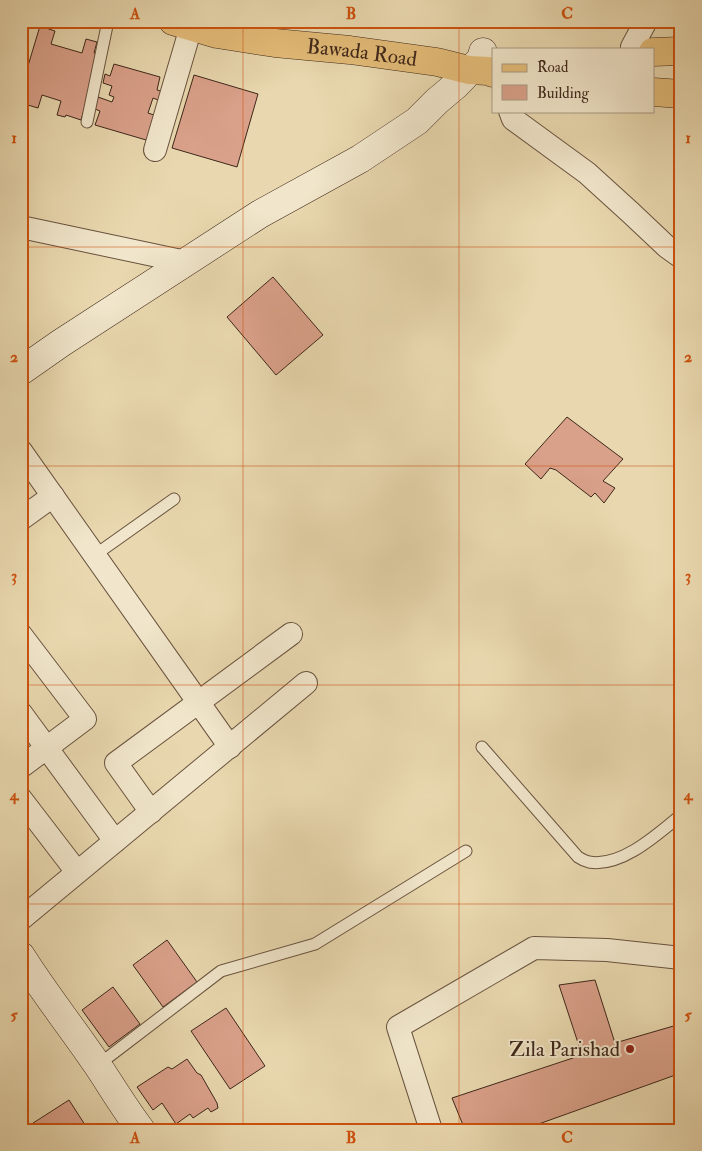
<svg xmlns="http://www.w3.org/2000/svg" width="702" height="1151" font-family="'IM FELL Double Pica',serif">
  <rect width="100%" height="100%" fill="#e9d8af"/>
  <filter id="stains"><feTurbulence type="fractalNoise" baseFrequency=".004" numOctaves="4"/><feColorMatrix values="0 0 0 0 .2 0 0 0 0 .09 0 0 0 0 .02 0 0 0 .5 -.17"/></filter>
  <radialGradient id="worn" r=".72"><stop offset=".6" stop-color="#630" stop-opacity="0"/><stop offset="1" stop-color="#630" stop-opacity=".3"/></radialGradient>
  <g fill="#daa18a" stroke="#3e271a">
    <polygon points="40,26 55,31 51,44 82,53 86,39 97,42 94,53 100,55 81,120 66,115 65,117 57,115 61,101 42,95 38,108 21,103 21,89"/>
    <polygon points="114,64 160,77 157,90 168,93 166,103 153,98 148,113 160,117 153,142 95,125 100,111 95,109 98,97 112,102 114,97 109,95 112,86 103,83 105,74 110,76"/>
    <polygon points="194,75 258,94 237,167 172,148"/>
    <polygon points="273,277 323,335 276,375 227,317"/>
    <polygon points="567,417 623,459 603,481 615,488 604,503 595,493 591,497 556,470 550,468 541,479 525,464"/>
    <polygon points="167,940 197,982 163,1007 133,965"/>
    <polygon points="595,980 615,1043 677,1025 681,1039 681,1073 522,1130 465,1130 452,1098 582,1055 559,985"/>
    <polygon points="113,987 140,1024 109,1047 82,1010"/>
    <polygon points="226,1008 265,1066 230,1089 191,1031"/>
    <polygon points="187,1059 197,1073 201,1075 217,1103 218,1108 211,1112 208,1108 193,1118 190,1114 176,1124 162,1103 153,1110 137,1087 168,1067 172,1069"/>
    <polygon points="69,1100 87,1128 84,1130 33,1130 30,1125"/>
  </g>
  <g fill="none" stroke-linecap="round" stroke-linejoin="round">
    <g stroke="#69533f" stroke-width="13">
      <g id="lane">
        <polyline points="87,122 108,21"/>
        <polyline points="95,555 174,499"/>
        <path d="M 482,747 L 578,857 C 581,859 585,861 589,862 C 621,868 658,834 681,815"/>
        <polyline points="98,1065 221,971 315,944 466,851"/>
      </g>
    </g>
    <g stroke="#69533f" stroke-width="24">
      <g id="street">
        <polyline points="633,49 632,47 646,21"/>
        <polyline points="510,111 513,119 587,173 631,213 667,247 681,257"/>
        <polyline points="155,150 191,27"/>
        <polyline points="21,227 186,262"/>
        <polyline points="21,451 230,747"/>
        <polyline points="21,519 53,496"/>
        <polyline points="21,635 85,719 21,767"/>
        <polyline points="21,713 115,841"/>
        <polyline points="21,799 77,872"/>
        <polyline points="151,812 116,763 291,634"/>
        <polyline points="21,919 306,683"/>
        <polyline points="431,1130 398,1027 534,948 607,950 681,958"/>
      </g>
    </g>
    <g stroke="#3e271a" stroke-width="29">
      <g id="secondary">
        <polyline points="21,371 61,343 260,214 360,159 417,121 437,101 456,85 481,59 483,52"/>
        <path d="M 21,956 C 45,994 73,1029 98,1066 C 112,1087 125,1109 141,1130"/>
      </g>
    </g>
    <g stroke="#3e271a" stroke-width="29">
      <g id="primary">
        <path id="s1" d="M 173,21 L 217,34 L 275,43 L 350,50 L 437,62 L 469,70 L 488,71 L 493,73"/>
        <polyline points="653,52 681,51"/>
        <polyline points="653,92 681,94"/>
      </g>
    </g>
    <use href="#lane" stroke="#f1e6cb" stroke-width="11"/>
    <use href="#street" stroke="#f1e6cb" stroke-width="22"/>
    <use href="#secondary" stroke="#f1e6cb" stroke-width="28"/>
    <use href="#primary" stroke="#e4bc78" stroke-width="28"/>
  </g>
  <path fill="none" stroke="#ce520e" stroke-width="1" stroke-opacity="0.55" d="M 243,21 L 243,1130M 459,21 L 459,1130M 21,247 L 681,247M 21,466 L 681,466M 21,685 L 681,685M 21,904 L 681,904"/>
  <circle fill="#8f2418" stroke="#f1e6cb" stroke-width="2" cx="630" cy="1049" r="5"/>
  <g text-anchor="middle" stroke-width="4" stroke-linejoin="round" paint-order="stroke">
    <g font-size="21" fill="#3e271a" stroke="#f1e6cb">
      <text dy="7" stroke="none"><textPath href="#s1" startOffset="192">Bawada Road</textPath></text>
    </g>
    <g font-size="21" fill="#3e271a" stroke="#f1e6cb" text-anchor="end">
      <text x="620" y="1056">Zila Parishad</text>
    </g>
  </g>
  <rect width="702" height="1151" fill="none" stroke="#e9d8af" stroke-width="55"/>
  <rect x="492" y="48" width="162" height="65" fill="#f1e6cb" stroke="#a99a84"/>
  <rect x="502" y="64" width="25" height="8" fill="#e4bc78" stroke="#a99a84"/>
  <text x="537" y="72" font-size="15" fill="#3e271a">Road</text>
  <rect x="502" y="85" width="25" height="15" fill="#daa18a" stroke="#a99a84"/>
  <text x="537" y="98" font-size="15" fill="#3e271a">Building</text>
  <rect x="28" y="28" width="646" height="1096" fill="none" stroke="#ce520e" stroke-width="2"/>
  <g font-size="16" text-anchor="middle" font-weight="bold" fill="#ce520e">
    <text x="135" y="19">A</text>
    <text x="351" y="19">B</text>
    <text x="567" y="19">C</text>
    <text x="14" y="143">1</text>
    <text x="688" y="143">1</text>
    <text x="14" y="362">2</text>
    <text x="688" y="362">2</text>
    <text x="14" y="581">3</text>
    <text x="688" y="581">3</text>
    <text x="14" y="800">4</text>
    <text x="688" y="800">4</text>
    <text x="14" y="1020">5</text>
    <text x="688" y="1020">5</text>
    <text x="135" y="1143">A</text>
    <text x="351" y="1143">B</text>
    <text x="567" y="1143">C</text>
  </g>
  <rect width="100%" height="100%" filter="url(#stains)"/>
  <rect width="100%" height="100%" fill="url(#worn)"/>
</svg>
